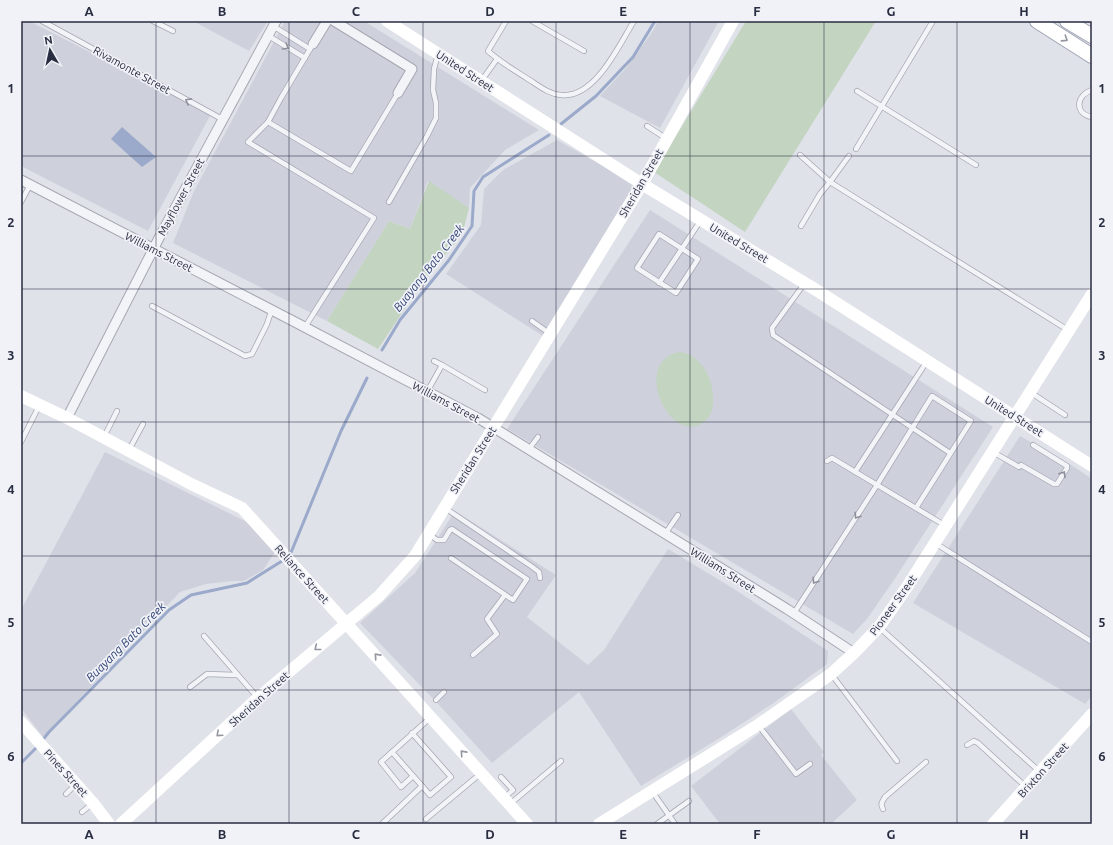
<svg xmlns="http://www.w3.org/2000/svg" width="1113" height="845" font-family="Ubuntu,sans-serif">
  <rect width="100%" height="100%" fill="#e0e2e9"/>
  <g fill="#ced1db">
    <polygon points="21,21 29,21 211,114 148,231 21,166"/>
    <polygon points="193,21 268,21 249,51"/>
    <polygon points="285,21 364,21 539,130 505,150 470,188 469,208 428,181 410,229 389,221 327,321 173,243 194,191"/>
    <polygon points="658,21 719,21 660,128 600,96 626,68 653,31"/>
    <polygon points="557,140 635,184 543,336 446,274 481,225 484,189 503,170"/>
    <polygon points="650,210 993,427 896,577 867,619 853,634 507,429"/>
    <polygon points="1020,436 1073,466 1092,479 1092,696 1085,704 913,603"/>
    <polygon points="105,452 245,521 277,549 263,570 244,581 233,581 206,584 180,592 43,737 21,708 21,610"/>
    <polygon points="455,511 556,575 527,617 588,665 604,650 668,549 731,587 828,651 827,664 775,702 723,736 641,786 579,692 492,763 440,706 360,623 415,573"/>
    <polygon points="791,709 824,752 821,755 857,800 831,824 720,824 691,786"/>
  </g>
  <g fill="#c3d4c1">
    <polygon points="746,21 876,21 745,232 654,172"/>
    <polygon points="429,181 469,208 462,235 424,280 378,349 327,321 389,221 410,229"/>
    <path d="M 680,352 C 703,355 715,382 713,404 C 712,410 711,416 706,420 C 672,452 629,360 680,352 Z"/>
  </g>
  <polygon fill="#9ba9ca" points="122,127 156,157 142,167 111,139"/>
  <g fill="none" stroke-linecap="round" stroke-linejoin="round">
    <g stroke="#9ba9ca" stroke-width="3">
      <polyline points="561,124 596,96 633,57 655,21"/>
      <polyline points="382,350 400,320 449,260 472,226 474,191 483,177 549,135"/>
      <polyline points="290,555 341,431 367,378"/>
      <polyline points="41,742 49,732 169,610 191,595 247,583 282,561"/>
      <polyline points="21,763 38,746"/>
    </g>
    <g stroke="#a5a8b3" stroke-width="6">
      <g id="lane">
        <polyline points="42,21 222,119"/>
        <polyline points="153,21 173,31"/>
        <path d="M 506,21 L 488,51 C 500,62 514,70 528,79 C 538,85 548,94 561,95 C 595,99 619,45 634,21"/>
        <polyline points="532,21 584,51"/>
        <polyline points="273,26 310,49"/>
        <polyline points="267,35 305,58"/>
        <polyline points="482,80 497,59"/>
        <path d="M 1092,90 C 1076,95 1074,114 1092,117"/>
        <polyline points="857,91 976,165"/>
        <polyline points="268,122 351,171 398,93"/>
        <polyline points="647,126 667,139"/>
        <polyline points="856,149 933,21"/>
        <polyline points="800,155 830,182 820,194 801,226"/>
        <polyline points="849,156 830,182 1068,330"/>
        <polyline points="21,202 30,185"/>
        <polyline points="389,202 427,136 436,118 436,103 433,90 434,69 438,54"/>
        <polygon points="659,234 698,259 676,293 637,268"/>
        <polyline points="659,283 701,220"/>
        <polyline points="804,284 772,328 773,335 950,453"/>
        <polyline points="152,306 245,356 252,354 267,324 272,309"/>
        <polyline points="532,321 549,333"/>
        <polyline points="305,327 374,218 248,142 268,122 281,98 313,44"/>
        <polyline points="442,365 485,390"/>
        <polyline points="427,392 442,365 434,361"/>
        <polyline points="1030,392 1065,415"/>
        <polyline points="104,437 117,411"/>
        <polyline points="21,442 39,406"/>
        <polyline points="529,449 538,437"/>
        <polyline points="129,450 143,424"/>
        <polyline points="993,452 1019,467"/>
        <polyline points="827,461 832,458 946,526"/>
        <polyline points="1021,465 1054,484 1057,484 1067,468 1067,466 1033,445"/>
        <polyline points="855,472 927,361"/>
        <polyline points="445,508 531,566 539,572 540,578"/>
        <polyline points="429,534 437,540 444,540 450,530 452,529 527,579 513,600 451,558"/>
        <polyline points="665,534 678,515"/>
        <polyline points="935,543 1092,642"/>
        <polyline points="794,613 877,485 932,396 971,421 916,508"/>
        <polyline points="880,628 1039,771"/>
        <polyline points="204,636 258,698"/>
        <polyline points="473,655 497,634 487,619 505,595"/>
        <polyline points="832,675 897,761"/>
        <polyline points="190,687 207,674 237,675"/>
        <polyline points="436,700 444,692"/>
        <polyline points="759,726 796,774 810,764"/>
        <polyline points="967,745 974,741 978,743 1025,786"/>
        <polyline points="392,752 430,795 451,777 412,733"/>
        <polyline points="413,776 401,787 381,762 430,718"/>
        <polyline points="501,777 513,790 505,797"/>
        <polyline points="652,791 675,824"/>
        <polyline points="66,794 76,784"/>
        <polyline points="510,804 561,761"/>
        <path d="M 883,809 C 880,804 882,802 885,797 L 926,762"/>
        <polyline points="82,812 93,803"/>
        <polyline points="426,819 480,774"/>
        <polyline points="382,824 422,786"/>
        <polyline points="657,824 689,801"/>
      </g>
    </g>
    <g stroke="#a5a8b3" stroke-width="11">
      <g id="street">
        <polyline points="334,21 412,69 398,93"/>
        <polyline points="313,44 327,21"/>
        <polyline points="21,180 293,321 478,418 787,609 854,653"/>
        <polyline points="67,418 160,236 276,21"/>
      </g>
    </g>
    <g stroke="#9fa4b5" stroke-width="16">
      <g id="primary">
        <polyline points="1037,21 1092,56"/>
        <polyline points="1067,21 1092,36"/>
      </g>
    </g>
    <use href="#lane" stroke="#f3f4f8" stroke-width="4.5"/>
    <use href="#street" stroke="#f3f4f8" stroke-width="9"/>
    <g stroke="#fff" stroke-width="12">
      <polyline points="387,21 642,184 813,288 1092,466"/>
      <polyline points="21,396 67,418 191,484 242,508 527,824"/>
      <polyline points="21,722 93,803 109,824"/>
      <polyline points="121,824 258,698 379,596 415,556 642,184 733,21"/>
      <polyline points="599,824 758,725 831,674 854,653 879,627 907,587 1092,294"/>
      <polyline points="993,824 1092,714"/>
    </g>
    <use href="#primary" stroke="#fff" stroke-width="14"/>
  </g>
  <defs><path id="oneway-chevron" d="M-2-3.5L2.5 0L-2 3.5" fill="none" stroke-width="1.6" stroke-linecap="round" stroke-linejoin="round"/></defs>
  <g stroke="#9496a0">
    <use href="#oneway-chevron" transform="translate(1065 39) rotate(33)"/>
    <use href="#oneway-chevron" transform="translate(317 648) rotate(141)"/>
    <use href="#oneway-chevron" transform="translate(377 656) rotate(-132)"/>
    <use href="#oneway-chevron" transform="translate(219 734) rotate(138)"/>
    <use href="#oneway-chevron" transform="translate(463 753) rotate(-132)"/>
  </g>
  <g stroke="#8e909c">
    <use href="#oneway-chevron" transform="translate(286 47) rotate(31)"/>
    <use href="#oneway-chevron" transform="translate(188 101) rotate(-151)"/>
    <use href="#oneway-chevron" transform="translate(1063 474) rotate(-58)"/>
    <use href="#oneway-chevron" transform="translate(857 516) rotate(123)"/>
    <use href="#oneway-chevron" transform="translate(815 581) rotate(123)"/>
  </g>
  <path fill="none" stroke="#292d41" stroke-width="1" stroke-opacity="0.55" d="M 156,21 L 156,824M 289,21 L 289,824M 423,21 L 423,824M 556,21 L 556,824M 690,21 L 690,824M 824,21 L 824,824M 957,21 L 957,824M 21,156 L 1092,156M 21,289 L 1092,289M 21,422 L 1092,422M 21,556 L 1092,556M 21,690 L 1092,690"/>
  <g text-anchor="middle" stroke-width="3.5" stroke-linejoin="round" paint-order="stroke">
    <g font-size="11" fill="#292d41" stroke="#f0f2f7">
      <text transform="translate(132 70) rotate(29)" y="4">Rivamonte Street</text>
      <text transform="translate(465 71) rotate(33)" y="4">United Street</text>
      <text transform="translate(641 183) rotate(-60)" y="4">Sheridan Street</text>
      <text transform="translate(181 197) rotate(-62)" y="4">Mayflower Street</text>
      <text transform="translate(739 243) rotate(31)" y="4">United Street</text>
      <text transform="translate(159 252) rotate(27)" y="4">Williams Street</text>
      <text transform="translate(446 402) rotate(28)" y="4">Williams Street</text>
      <text transform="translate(1014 416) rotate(32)" y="4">United Street</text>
      <text transform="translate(473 460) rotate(-58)" y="4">Sheridan Street</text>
      <text transform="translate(723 570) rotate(32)" y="4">Williams Street</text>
      <text transform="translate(302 574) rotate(48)" y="4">Reliance Street</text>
      <text transform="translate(893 605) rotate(-54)" y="4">Pioneer Street</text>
      <text transform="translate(259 699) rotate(-42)" y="4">Sheridan Street</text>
      <text transform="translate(1043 770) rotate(-48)" y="4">Brixton Street</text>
      <text transform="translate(66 773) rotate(48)" y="4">Pines Street</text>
    </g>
    <g font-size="12" font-style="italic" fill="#324476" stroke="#f0f2f7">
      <text transform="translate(429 268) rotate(-52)" y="4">Buayang Bato Creek</text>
      <text transform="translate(126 642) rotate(-45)" y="4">Buayang Bato Creek</text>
    </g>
  </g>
  <rect width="1113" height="845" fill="none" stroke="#f0f2f7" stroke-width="44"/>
  <g transform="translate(50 50) rotate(351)" stroke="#f0f2f7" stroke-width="3" paint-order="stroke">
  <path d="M0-3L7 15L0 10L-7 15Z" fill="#292d41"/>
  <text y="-6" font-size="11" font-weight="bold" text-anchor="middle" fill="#292d41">N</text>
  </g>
  <rect x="22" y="22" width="1069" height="801" fill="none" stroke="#292d41" stroke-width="1.5"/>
  <g font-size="13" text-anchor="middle" font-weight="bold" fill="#292d41">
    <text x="89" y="16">A</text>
    <text x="222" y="16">B</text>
    <text x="356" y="16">C</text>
    <text x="490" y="16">D</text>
    <text x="623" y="16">E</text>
    <text x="757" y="16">F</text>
    <text x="891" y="16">G</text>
    <text x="1024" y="16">H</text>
    <text x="11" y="93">1</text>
    <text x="1102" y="93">1</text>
    <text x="11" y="227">2</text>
    <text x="1102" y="227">2</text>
    <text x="11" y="360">3</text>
    <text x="1102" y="360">3</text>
    <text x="11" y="494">4</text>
    <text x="1102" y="494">4</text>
    <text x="11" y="627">5</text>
    <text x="1102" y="627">5</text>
    <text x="11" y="761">6</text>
    <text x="1102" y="761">6</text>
    <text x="89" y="839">A</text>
    <text x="222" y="839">B</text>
    <text x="356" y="839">C</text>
    <text x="490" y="839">D</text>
    <text x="623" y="839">E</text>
    <text x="757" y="839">F</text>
    <text x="891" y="839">G</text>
    <text x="1024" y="839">H</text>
  </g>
</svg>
